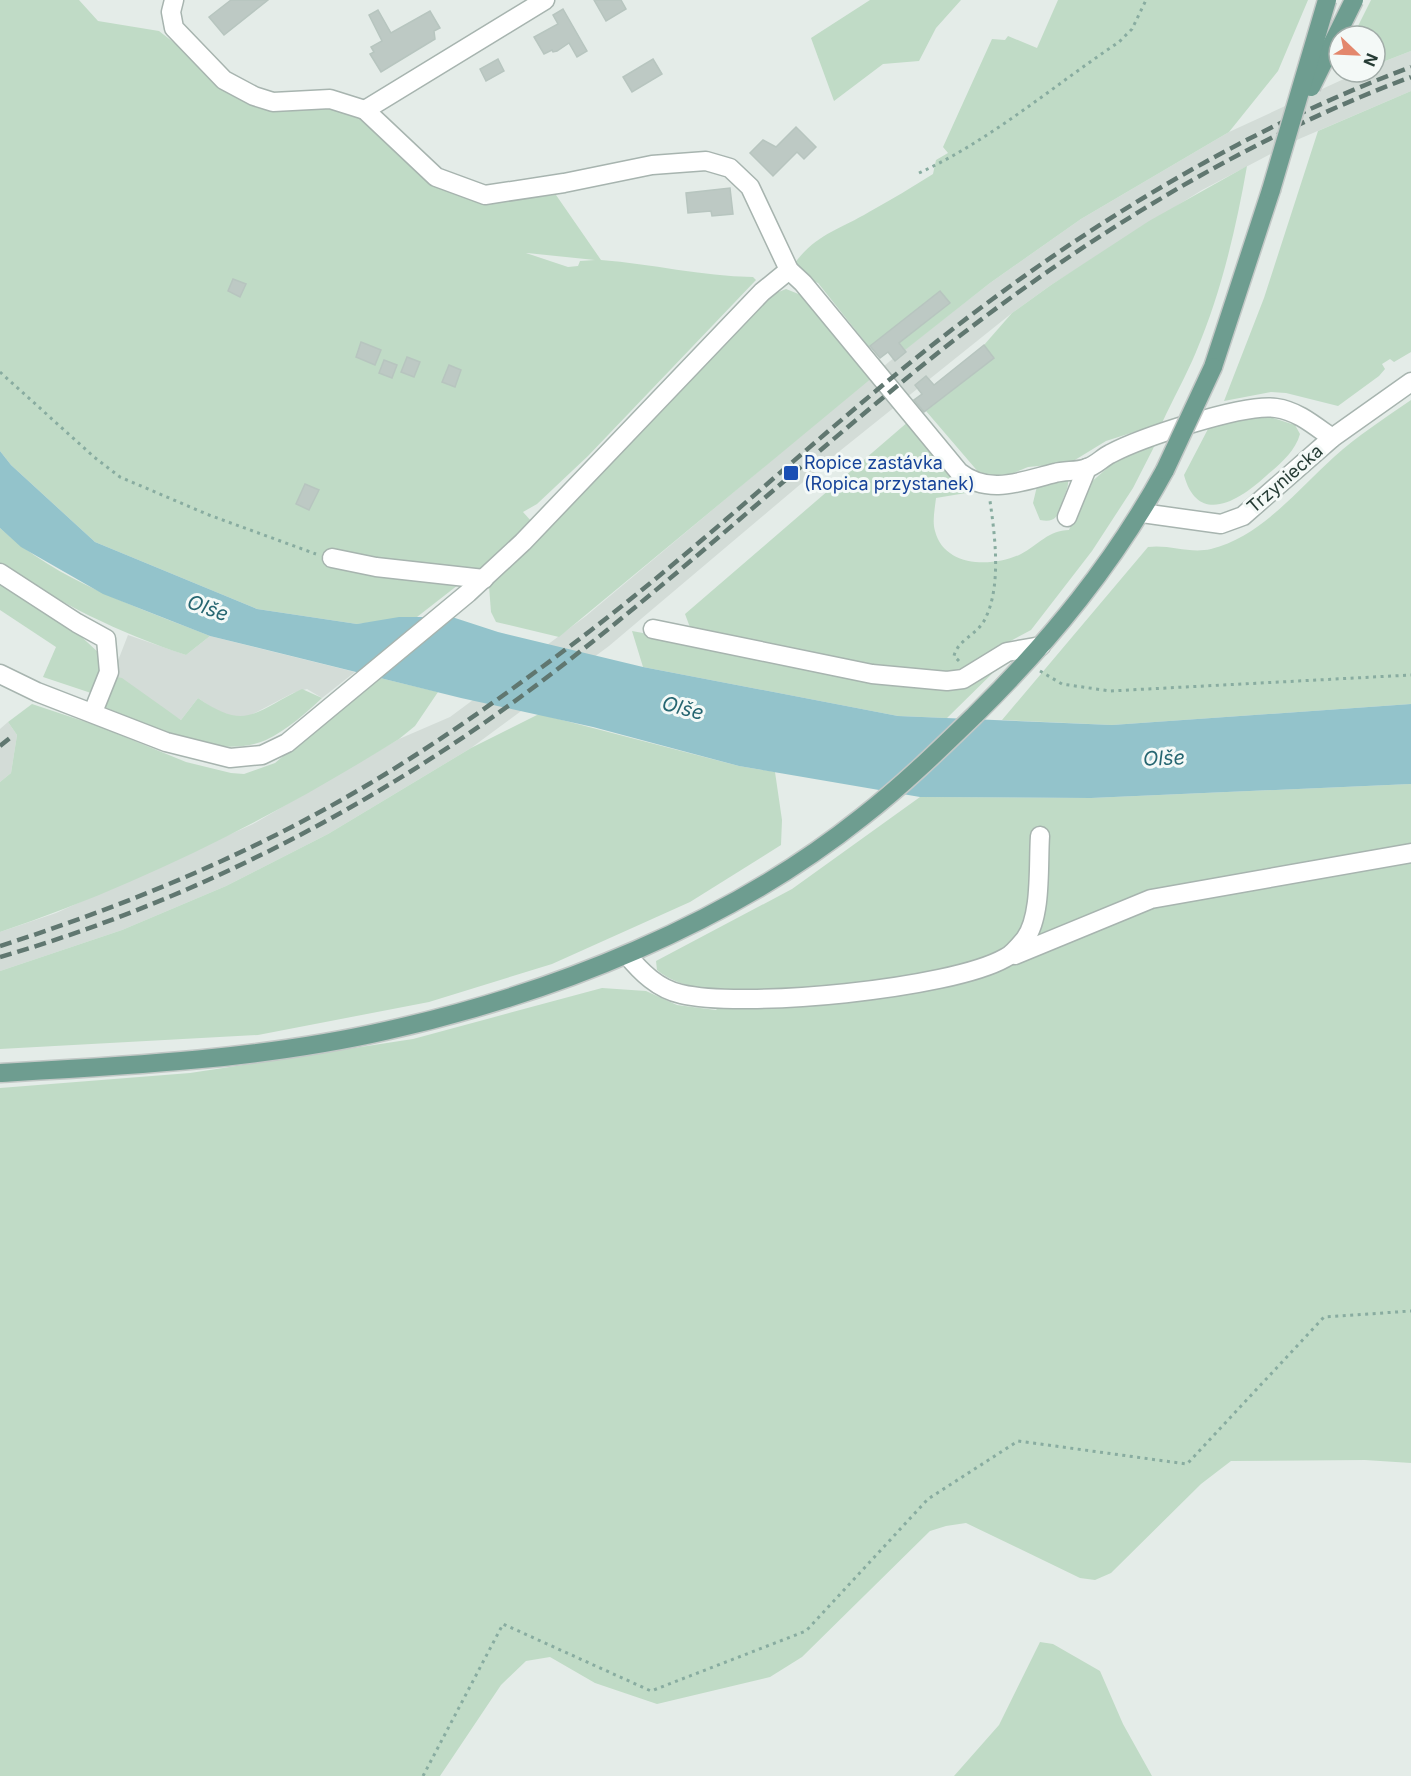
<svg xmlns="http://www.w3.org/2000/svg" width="1411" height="1776" font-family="Inter,sans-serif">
  <rect width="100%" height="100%" fill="#e4ece8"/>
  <g fill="#d3dcd7">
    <polygon points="1411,51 1411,91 1299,139 1202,190 1051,285 1012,313 841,450 609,646 471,748 328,834 226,886 122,930 0,971 0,932 56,913 253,824 399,739 450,717 586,616 890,361 990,283 1081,219 1229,132 1359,72 1375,72 1375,65"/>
    <polygon points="128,635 186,655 210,636 355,672 322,698 307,689 293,693 249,716 235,718 214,709 198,698 181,720 112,676"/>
    <polygon points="8,722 17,735 11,773 0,782 0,729"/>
  </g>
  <g fill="#c0dbc6" fill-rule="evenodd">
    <path d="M 0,0 L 79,0 L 98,21 L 159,31 L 248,100 L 332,105 L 376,124 L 432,182 L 481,203 L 556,195 L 601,260 C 652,264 701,276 753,277 L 756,280 L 588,456 L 537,504 L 523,512 L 532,522 L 483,568 L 471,570 L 454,582 L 458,585 L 417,617 L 357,624 L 257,609 L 95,542 L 11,465 L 0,451 ZM 526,253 L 527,253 L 595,260 L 580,261 L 578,266 L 568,267 Z"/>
    <polygon points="870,0 961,0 936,28 919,61 883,64 834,101 811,38"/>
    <path d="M 1058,0 L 1308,0 L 1278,71 L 1229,132 L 1081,219 L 990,283 L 905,350 L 899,343 L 950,303 L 940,291 L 869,347 L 818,283 L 809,280 L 794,264 C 816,234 839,230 869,212 C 891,200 912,187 933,174 L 936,160 L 948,153 L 943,147 L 992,39 L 1005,40 L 1008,36 L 1037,48 Z"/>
    <polygon points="1371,0 1411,0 1411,51 1375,65 1375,36 1353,36"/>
    <polygon points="1411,91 1411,352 1394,362 1390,359 1382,364 1385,369 1379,376 1338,406 1286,393 1271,392 1224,401 1264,298 1318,131"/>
    <path d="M 1247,166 C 1236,229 1221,293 1196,352 C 1186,376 1173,399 1162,423 L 1106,441 L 1070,463 L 1028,467 L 1004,477 L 980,474 L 926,411 L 994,358 L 984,345 L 1012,313 L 1051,285 L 1149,221 Z"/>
    <polygon points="786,289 806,297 873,377 559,637 496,622 491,612 489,586 757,309 776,293"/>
    <path d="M 1411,400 L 1411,704 L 1112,725 L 1002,720 L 1148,547 C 1169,544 1189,554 1211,549 C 1262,536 1296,491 1334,457 C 1357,436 1385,418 1411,400 Z"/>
    <path d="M 1267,416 L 1295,425 L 1300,434 C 1295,452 1280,464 1266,476 C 1240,500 1198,527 1184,475 L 1208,429 L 1220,424 Z"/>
    <path d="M 909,421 L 978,491 L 936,498 C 935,508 932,521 935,531 C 944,567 992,568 1021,554 C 1038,545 1049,530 1069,530 L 1088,485 L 1114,462 L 1155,445 L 1133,488 L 1092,551 L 1031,630 L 986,654 L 963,672 L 927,677 L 691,630 L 685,614 Z"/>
    <path d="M 1063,477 L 1068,480 C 1069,488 1064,495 1062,503 C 1058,516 1056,523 1040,520 L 1033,503 L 1037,486 Z"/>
    <path d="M 0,528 C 58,582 138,607 210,636 L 186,655 C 117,632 61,604 0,564 Z"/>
    <polygon points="0,582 73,629 100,654 101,666 91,693 43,677 56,647 0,610"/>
    <polygon points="632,631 941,688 1009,657 947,718 898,716 643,667"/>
    <path d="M 112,676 L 122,678 L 181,720 L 198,698 C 247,732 255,711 302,689 L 322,698 C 306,713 287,730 266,740 C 214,762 149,725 102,706 Z"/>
    <path d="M 376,677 L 438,692 L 415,726 L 399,739 C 274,817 140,885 0,932 L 0,782 L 11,773 L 17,735 L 8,722 L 32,704 L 98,726 L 186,762 L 231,773 L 244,774 L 275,763 Z"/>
    <polygon points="539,714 739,766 775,772 782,820 781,845 690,902 552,964 429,1002 258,1035 0,1049 0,971 122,930 226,886 328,834 471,748"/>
    <path d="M 1411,784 L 1411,1463 L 1365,1460 L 1231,1461 L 1201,1484 L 1111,1573 L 1095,1580 L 1080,1578 L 966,1523 L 946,1526 L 930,1531 L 802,1657 L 770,1677 L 657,1704 L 595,1683 L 550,1657 L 526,1661 L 501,1685 L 440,1776 L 0,1776 L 0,1088 L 190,1073 L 413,1039 L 602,988 L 646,991 L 677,1005 L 716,1010 L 733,991 C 706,989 679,988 657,970 L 656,961 L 792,889 L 920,797 L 1091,798 Z"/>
    <polygon points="1040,1642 1053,1644 1100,1671 1123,1724 1152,1776 954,1776 999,1725"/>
  </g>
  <polygon fill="#93c3cb" points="0,451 11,465 95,542 257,609 357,624 399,617 452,617 498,632 643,667 898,716 1112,725 1411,704 1411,784 1091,798 920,797 739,766 593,727 461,698 210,636 103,594 21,547 0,528"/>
  <g fill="#bdc9c4" stroke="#b7c5bf" stroke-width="1.5">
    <polygon points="231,0 268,0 224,35 209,17"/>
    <polygon points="594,0 621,0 626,9 606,21"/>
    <polygon points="563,9 587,51 577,57 569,43 557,51 553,52 552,50 544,54 534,37 558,24 553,15"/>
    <polygon points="378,10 391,33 430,11 440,28 434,31 435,39 381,72 370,54 374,52 371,47 382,41 369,15"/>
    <polygon points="498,59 504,71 486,81 480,69"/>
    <polygon points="653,59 662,74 632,92 623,77"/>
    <polygon points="796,127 816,147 804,159 797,152 773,176 750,153 763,140 776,147"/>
    <polygon points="730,188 733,214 712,216 711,211 688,213 686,193"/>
    <polygon points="233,279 246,284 240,297 228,291"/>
    <polygon points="940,291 950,303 899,343 906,352 895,361 888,352 880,358 870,346"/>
    <polygon points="361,342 381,350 375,365 356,357"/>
    <polygon points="984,345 994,358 924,412 914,400 922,394 915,385 926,376 934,385"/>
    <polygon points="407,357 420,362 414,377 401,372"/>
    <polygon points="384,360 397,365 392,378 379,373"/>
    <polygon points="449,365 461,370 455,387 442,382"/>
    <polygon points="305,484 319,490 309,510 296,504"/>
  </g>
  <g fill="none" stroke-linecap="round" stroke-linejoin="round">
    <g stroke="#a7b4af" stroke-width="21">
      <g id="minor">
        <polyline points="174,0 171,12 174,28 224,80 254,96 273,102 330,99 365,110"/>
        <path d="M 545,0 L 365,110 L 436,177 L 485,195 L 564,183 L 652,165 L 706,161 L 730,168 L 750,187 L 789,270 L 803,283 L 959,472 C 989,496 1022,481 1055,473 C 1065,470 1077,472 1087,468 C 1095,466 1102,458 1110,454 C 1140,438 1244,403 1276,408 C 1298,411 1315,426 1332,438"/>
        <polyline points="1142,513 1221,524 1243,516 1332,438 1411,382"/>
        <polyline points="1067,517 1087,468"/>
        <polyline points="332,558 376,567 484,579"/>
        <polyline points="0,573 77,623 106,639 109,672 93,712"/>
        <polyline points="653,629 872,674 947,681 963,679 1007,652 1041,646"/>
        <polyline points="0,674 37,692 166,742 230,758 262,755 287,743 468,593 523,542 762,292 789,270"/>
        <path d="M 627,955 C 641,972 658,989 681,994 C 743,1009 950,989 1005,958 C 1012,955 1020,945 1025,939 C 1042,916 1038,865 1040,836"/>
        <polyline points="1015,955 1151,899 1411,853"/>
      </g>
    </g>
    <g stroke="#c2c8c6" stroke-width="21">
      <g id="major">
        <polyline points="1213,367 1271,190"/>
        <path d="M 0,1073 C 126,1066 262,1059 385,1031 C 552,994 728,924 862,817 C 902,786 939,750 975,715 C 1051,640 1114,563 1165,470"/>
      </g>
    </g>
    <g stroke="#88aca0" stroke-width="3" stroke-dasharray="3 4.5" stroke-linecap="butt">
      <path d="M 919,173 C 991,140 1053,86 1119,42 L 1132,29 L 1146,0"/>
      <polyline points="0,372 94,457 120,477 209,515 316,554"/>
      <path d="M 959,661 L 954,656 C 957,641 976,635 984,621 C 1002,588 995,536 990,501"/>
      <polyline points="1040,671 1062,684 1110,691 1411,675"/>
      <polyline points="423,1776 503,1624 651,1691 806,1631 928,1499 1018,1441 1187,1464 1324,1317 1411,1311"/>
    </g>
    <use href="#minor" stroke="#fff" stroke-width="18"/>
    <use href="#major" stroke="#6e9d90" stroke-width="18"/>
    <g stroke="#607770" stroke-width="4.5" stroke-dasharray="12 6" stroke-linecap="butt">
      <polyline points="0,746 11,737"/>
      <path d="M 0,946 C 128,905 253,853 369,784 C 446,738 519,685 590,631 C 697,549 796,456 900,371 C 1054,245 1224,137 1411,67"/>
      <path d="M 0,957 C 193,901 377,805 538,684 C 681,576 812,452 953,341 C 1093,233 1245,139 1411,77"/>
    </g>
    <g stroke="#c2c8c6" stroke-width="21" stroke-linecap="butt">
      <g id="major-bridge">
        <polyline points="1311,87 1354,0"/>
        <polyline points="1271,190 1327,0"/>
        <polyline points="1165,470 1213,367"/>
      </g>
    </g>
    <use href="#major-bridge" stroke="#6e9d90" stroke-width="18"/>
  </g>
  <rect fill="#1a4fb4" stroke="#f4f9f7" stroke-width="2" x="783" y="465" width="16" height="16" rx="3"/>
  <g text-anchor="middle" stroke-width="6" stroke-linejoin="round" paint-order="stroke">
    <g font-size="18" fill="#164399" stroke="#f4f9f7" text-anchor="start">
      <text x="804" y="469">Ropice zastávka<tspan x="804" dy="21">(Ropica przystanek)</tspan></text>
    </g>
    <g font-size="18" fill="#263c35" stroke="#f4f9f7">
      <text transform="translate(1285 479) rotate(-41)" y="6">Trzyniecka</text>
    </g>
    <g font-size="20" font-style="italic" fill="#266671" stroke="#f4f9f7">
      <text transform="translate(208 608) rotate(20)" y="7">Olše</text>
      <text transform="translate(683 708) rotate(15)" y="7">Olše</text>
      <text transform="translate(1164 758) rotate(-2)" y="7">Olše</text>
    </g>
  </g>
  <g transform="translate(1357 54) rotate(113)"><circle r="28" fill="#f4f9f7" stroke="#a2ada9" stroke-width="1.5"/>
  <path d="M0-4.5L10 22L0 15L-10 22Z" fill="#e3876c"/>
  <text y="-9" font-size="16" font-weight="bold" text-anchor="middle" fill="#263c35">N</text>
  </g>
</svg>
